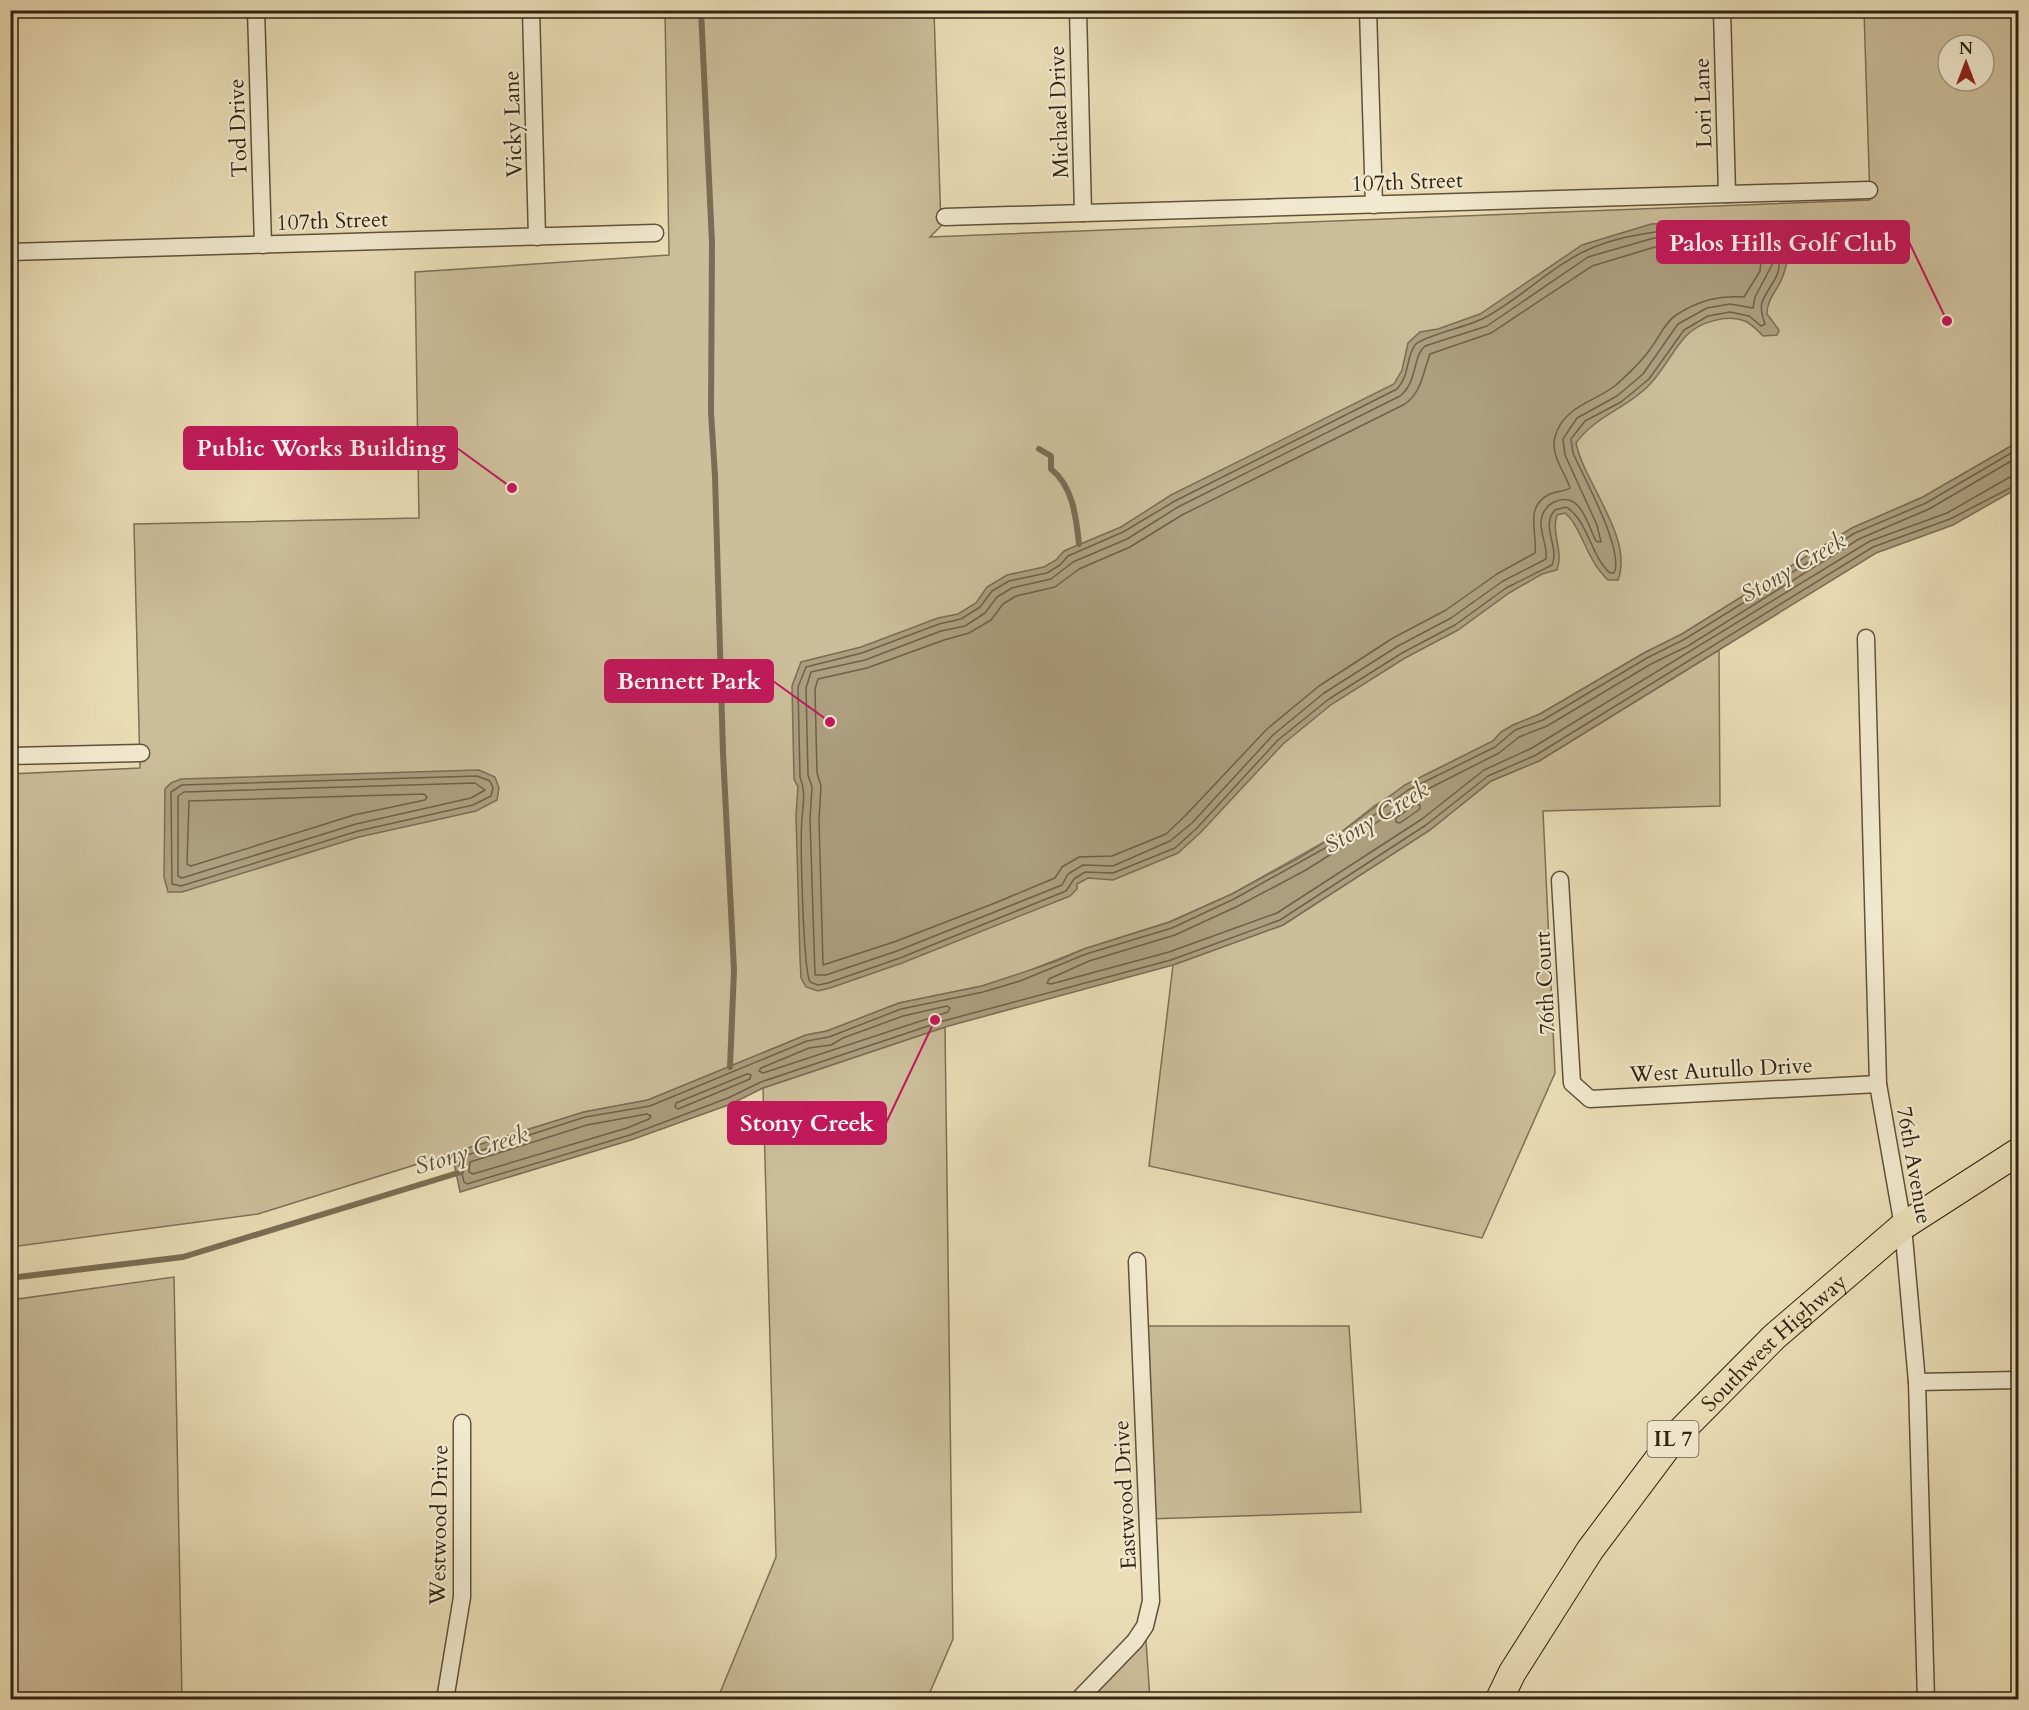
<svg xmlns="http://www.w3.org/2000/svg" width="2029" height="1710" font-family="Cardo,serif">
  <rect width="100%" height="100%" fill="#ebdeb7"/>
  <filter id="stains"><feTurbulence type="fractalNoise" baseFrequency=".00333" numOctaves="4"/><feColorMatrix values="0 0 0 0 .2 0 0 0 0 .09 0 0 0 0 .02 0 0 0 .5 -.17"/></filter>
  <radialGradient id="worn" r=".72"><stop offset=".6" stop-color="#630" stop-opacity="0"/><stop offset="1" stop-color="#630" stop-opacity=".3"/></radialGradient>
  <g fill="#ccbe9b" stroke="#7f7057" stroke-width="1.5" fill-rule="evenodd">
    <path d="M 665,11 L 934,11 L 941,226 L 930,237 L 1870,200 L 1864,11 L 2018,11 L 2018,442 L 1923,497 L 1852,528 L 1682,634 L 1644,653 L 1540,714 L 1513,725 L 1501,732 L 1493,741 L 1425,775 L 1374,806 L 1340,833 L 1232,894 L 1169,922 L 1084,949 L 1018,975 L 982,986 L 899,1003 L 827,1031 L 806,1035 L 648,1100 L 584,1112 L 258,1214 L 11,1247 L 10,774 L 140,768 L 134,524 L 419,518 L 415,272 L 669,255 ZM 1948,45 L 1984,45 L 1984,81 L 1948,81 Z"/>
    <polygon points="1719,650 1720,806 1543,811 1555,1073 1482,1238 1149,1166 1173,965 1283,925 1430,830 1491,781 1539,761"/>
    <polygon points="945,1027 953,1639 927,1699 717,1700 776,1557 763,1088"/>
    <polygon points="174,1277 182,1699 11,1699 11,1300"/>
    <polygon points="1140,1326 1349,1326 1361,1512 1148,1519"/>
    <polygon points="1145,1626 1150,1699 1078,1700"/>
  </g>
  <g fill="#ac9e7f" stroke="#7b6d54" stroke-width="1.5">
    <path d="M 1704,222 C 1725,226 1777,232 1785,253 C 1789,260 1785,269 1783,276 C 1778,290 1767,298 1767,314 L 1779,330 L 1777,335 L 1763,336 C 1758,331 1752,324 1745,321 C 1727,314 1699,322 1686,336 C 1670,353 1662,375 1644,390 C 1620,411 1594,418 1576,443 C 1584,483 1634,538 1618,580 L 1608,580 C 1586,560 1582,527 1565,513 L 1557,515 C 1551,534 1564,551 1557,570 L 1542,574 L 1509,593 L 1458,630 L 1405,658 L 1332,704 L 1283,744 L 1201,832 L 1178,853 L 1113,880 L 1088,878 L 1077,884 L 1077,889 L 1070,896 L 902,963 L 830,988 L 818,991 L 806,987 L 801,978 L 800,958 L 796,816 L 798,787 L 794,779 L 792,686 L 801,662 L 861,647 L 938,618 L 958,614 L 976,603 L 987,587 L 1007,575 L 1044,567 L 1056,560 L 1064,551 L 1121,527 L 1171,495 L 1394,384 L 1402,370 L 1408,343 L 1420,332 L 1438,329 L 1480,314 L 1582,245 L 1651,224 Z"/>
    <polygon points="2018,442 2018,488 1953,525 1876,553 1539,761 1491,781 1430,830 1283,925 1173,965 945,1027 763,1088 731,1104 631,1140 460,1192 452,1153 584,1112 648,1100 806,1035 827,1031 899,1003 982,986 1057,961 1084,949 1170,922 1232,894 1299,858 1340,833 1405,785 1493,741 1501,732 1513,725 1540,714 1644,653 1682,634 1852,528 1923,497"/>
    <polygon points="479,770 495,777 499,788 497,800 476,811 359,837 182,892 168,892 164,877 165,789 171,783 181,779"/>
  </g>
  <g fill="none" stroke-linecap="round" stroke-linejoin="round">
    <g stroke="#6f6049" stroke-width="1.5">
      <path d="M 1704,228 C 1732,233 1798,239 1774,281 C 1763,299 1757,303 1765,324 L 1761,326 L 1749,316 L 1730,312 L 1708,316 L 1684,330 L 1649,379 L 1621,402 L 1585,421 L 1571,439 L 1573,453 C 1583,476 1625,551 1614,573 L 1610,573 C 1590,555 1588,520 1566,507 L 1555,510 C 1540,526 1560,547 1552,565 L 1506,588 L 1455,625 L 1402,653 L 1329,699 L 1278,740 L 1197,828 L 1175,848 L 1113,873 L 1085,872 L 1074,879 L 1066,891 L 900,958 L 828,983 L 818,985 L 810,982 C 803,968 800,839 802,818 C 803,804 806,791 800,777 L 798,687 L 806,667 L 862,653 L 939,624 L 961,619 L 980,607 L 992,591 L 1009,581 L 1047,573 L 1060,565 L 1068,556 L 1123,532 L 1175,501 L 1397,389 C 1410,376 1406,354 1416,344 C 1424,336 1470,326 1484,318 C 1519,300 1548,269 1583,252 C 1619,234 1665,230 1704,228 Z"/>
      <path d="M 1703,235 L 1739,242 L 1767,252 L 1773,263 L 1755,297 L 1753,308 L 1730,304 L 1707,308 L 1678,324 L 1643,374 L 1617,396 L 1577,418 L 1563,439 L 1565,455 L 1597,525 L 1601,542 L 1596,541 C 1587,524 1581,490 1554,502 C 1546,506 1542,514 1541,521 C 1540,534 1548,547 1546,559 L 1503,581 L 1451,618 L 1398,646 L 1324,693 L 1273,735 L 1192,823 L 1170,841 L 1113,866 L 1083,865 L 1068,874 L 1062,885 L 897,951 L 826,975 L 815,975 L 810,819 L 812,787 L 808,775 L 806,688 L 811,672 L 865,660 L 941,631 L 965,626 L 985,613 L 997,597 L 1012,588 L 1051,579 L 1073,562 L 1127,539 L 1178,507 L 1400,396 C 1418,382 1412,357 1425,346 L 1487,326 L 1588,257 L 1654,238 Z"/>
      <path d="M 1703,245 L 1737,251 L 1761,260 L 1760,271 L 1744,297 C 1718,295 1698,301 1676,315 C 1664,323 1659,338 1651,348 C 1641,363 1629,373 1616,385 C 1595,402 1563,406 1555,437 C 1550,455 1565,472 1570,488 C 1564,492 1555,491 1548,495 C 1524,508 1538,534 1535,553 L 1497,574 L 1446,610 L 1393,638 L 1319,686 L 1267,729 L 1185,816 L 1166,834 L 1112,856 L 1079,857 L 1062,867 L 1055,878 L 995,903 L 894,942 L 823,965 L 819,820 L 821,786 L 817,773 L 815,689 L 818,679 L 867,668 L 944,640 L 969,633 L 991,620 L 1003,604 L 1016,596 L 1055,587 L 1079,569 L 1130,547 L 1182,515 L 1405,404 C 1422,392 1423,372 1430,354 L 1491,333 L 1592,266 L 1655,247 Z"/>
      <polyline points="2018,449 1926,503 1855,533 1685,639 1647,658 1543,720 1515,730 1495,747 1408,790 1343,838 1234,899 1172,928 1086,954 1020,981 983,992 901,1009 829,1037 807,1041 650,1106 585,1117 461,1157 459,1160 464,1182 467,1184 630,1135 728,1098 761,1082 943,1021 1171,960 1280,920 1426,825 1488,776 1536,755 1873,547 1950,519 2018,484"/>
      <polyline points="2018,457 1929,509 1859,539 1688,646 1651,664 1547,726 1519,737 1499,753 1412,797 1347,844 1306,870 1238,906 1175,935 1089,961 1049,979 1047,983 1051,984 1169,952 1277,913 1422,819 1484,770 1532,748 1870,541 1947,513 2010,477 2018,476"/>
      <polygon points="477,776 490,781 493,788 491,796 473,805 358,831 181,886 172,884 171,792 182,785"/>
      <polygon points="475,783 485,790 471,798 356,824 182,878 178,876 178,796 184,792"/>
      <polygon points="424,794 427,797 425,800 354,815 191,866 187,864 189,801"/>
      <polygon points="1416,804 1420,805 1420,809 1400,823 1396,822 1396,818"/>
      <polygon points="947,1006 950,1008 948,1012 763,1073 759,1071 761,1068 809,1048 831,1045 843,1038 903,1016"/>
      <polygon points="747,1074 751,1075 750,1079 678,1109 675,1107 676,1103"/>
      <polygon points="647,1114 651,1116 649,1119 627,1128 473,1174 469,1172 470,1162 587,1125"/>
    </g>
    <g stroke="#7b6d54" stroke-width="6">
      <polyline points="701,10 712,243 711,412 715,476 723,753 734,970 730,1067"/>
      <path d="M 1039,449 L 1051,456 L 1051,469 C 1073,486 1076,517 1079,544"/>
      <polyline points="10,1278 183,1257 461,1172"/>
    </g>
    <g stroke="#60523c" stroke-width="19">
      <g id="street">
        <polyline points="256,10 263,245"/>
        <polyline points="531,10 537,237"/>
        <polyline points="1078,10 1083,213"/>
        <polyline points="1368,10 1374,205"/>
        <polyline points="1722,10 1727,194"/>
        <polyline points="945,217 1869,190"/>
        <polyline points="10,252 655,233"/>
        <polyline points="1866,638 1878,1084 1903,1226 1917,1382 1926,1700"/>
        <polyline points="10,756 141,753"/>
        <polyline points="1560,880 1572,1083 1590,1099 1878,1084"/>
        <polyline points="1917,1382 2018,1380"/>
        <polyline points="445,1700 462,1597 462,1423"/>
        <polyline points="1078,1700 1135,1641 1145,1626 1151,1601 1137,1261"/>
      </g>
    </g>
    <g stroke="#322313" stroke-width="29">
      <g id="primary">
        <path id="s1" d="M 1499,1700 L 1512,1673 L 1590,1550 L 1674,1438 L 1774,1337 L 1903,1226 L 2018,1152"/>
      </g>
    </g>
    <use href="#street" stroke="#f2ead0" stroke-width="16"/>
    <use href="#primary" stroke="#ebdeb7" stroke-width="27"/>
  </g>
  <g text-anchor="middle" stroke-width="4.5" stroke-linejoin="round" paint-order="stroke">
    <rect fill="#f2ead0" stroke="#6c5f4c" stroke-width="1.5" x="1647.5" y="1421" width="51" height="36" rx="4.5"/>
    <g font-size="21" font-weight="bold" fill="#322313">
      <text x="1673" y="1446">IL 7</text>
    </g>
    <g font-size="22" fill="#322313" stroke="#f2ead0">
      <text transform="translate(1702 103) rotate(-92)" y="8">Lori Lane</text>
      <text transform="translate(1058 112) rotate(-92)" y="8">Michael Drive</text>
      <text transform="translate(512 124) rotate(-92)" y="8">Vicky Lane</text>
      <text transform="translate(237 128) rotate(-92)" y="8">Tod Drive</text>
      <text transform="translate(1407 181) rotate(-2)" y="8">107th Street</text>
      <text transform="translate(332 220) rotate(-2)" y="8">107th Street</text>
      <text transform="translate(1544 983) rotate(-93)" y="8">76th Court</text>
      <text transform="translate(1721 1069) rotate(-3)" y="8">West Autullo Drive</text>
      <text transform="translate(1915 1165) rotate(80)" y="8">76th Avenue</text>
      <text dy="8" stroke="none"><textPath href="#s1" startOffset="454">Southwest Highway</textPath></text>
      <text transform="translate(1124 1495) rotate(-93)" y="8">Eastwood Drive</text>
      <text transform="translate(438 1525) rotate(-89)" y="8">Westwood Drive</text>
    </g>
    <g font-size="24" font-style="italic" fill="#5d4e39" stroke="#f2ead0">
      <text transform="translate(1793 567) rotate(-30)" y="8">Stony Creek</text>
      <text transform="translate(1376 817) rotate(-31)" y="8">Stony Creek</text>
      <text transform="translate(471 1150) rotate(-17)" y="8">Stony Creek</text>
    </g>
  </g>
  <path fill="none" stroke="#c2185b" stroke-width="2" d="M1947 321L1909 242M512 488L457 448M830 722L773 681M935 1020L886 1123"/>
  <g fill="#c2185b" stroke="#f2ead0" stroke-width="2">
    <circle cx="1947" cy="321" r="6"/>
    <circle cx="512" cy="488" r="6"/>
    <circle cx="830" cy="722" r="6"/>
    <circle cx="935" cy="1020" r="6"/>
  </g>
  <g fill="#c2185b" stroke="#c2185b" stroke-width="2">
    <rect x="1657" y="221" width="252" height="42" rx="6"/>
    <rect x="184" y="427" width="273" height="42" rx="6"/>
    <rect x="605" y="660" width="168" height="42" rx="6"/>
    <rect x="728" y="1102" width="158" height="42" rx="6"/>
  </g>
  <g font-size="24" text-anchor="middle" font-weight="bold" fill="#fff">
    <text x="1783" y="251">Palos Hills Golf Club</text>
    <text x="321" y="456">Public Works Building</text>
    <text x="689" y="689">Bennett Park</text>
    <text x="807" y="1131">Stony Creek</text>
  </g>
  <rect width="2029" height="1710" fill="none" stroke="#ebdeb7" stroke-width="36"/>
  <rect x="12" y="12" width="2005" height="1686" fill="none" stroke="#322313" stroke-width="3"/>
  <rect x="18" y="18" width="1993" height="1674" fill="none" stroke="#322313" stroke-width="1.5"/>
  <g transform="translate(1966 63)"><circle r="28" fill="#f2ead0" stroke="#a59a84" stroke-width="1.5"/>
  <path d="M0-4.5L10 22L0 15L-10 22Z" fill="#8f2418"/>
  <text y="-9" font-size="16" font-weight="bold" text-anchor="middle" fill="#322313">N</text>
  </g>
  <rect width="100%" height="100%" filter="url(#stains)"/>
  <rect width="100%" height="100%" fill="url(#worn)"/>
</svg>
